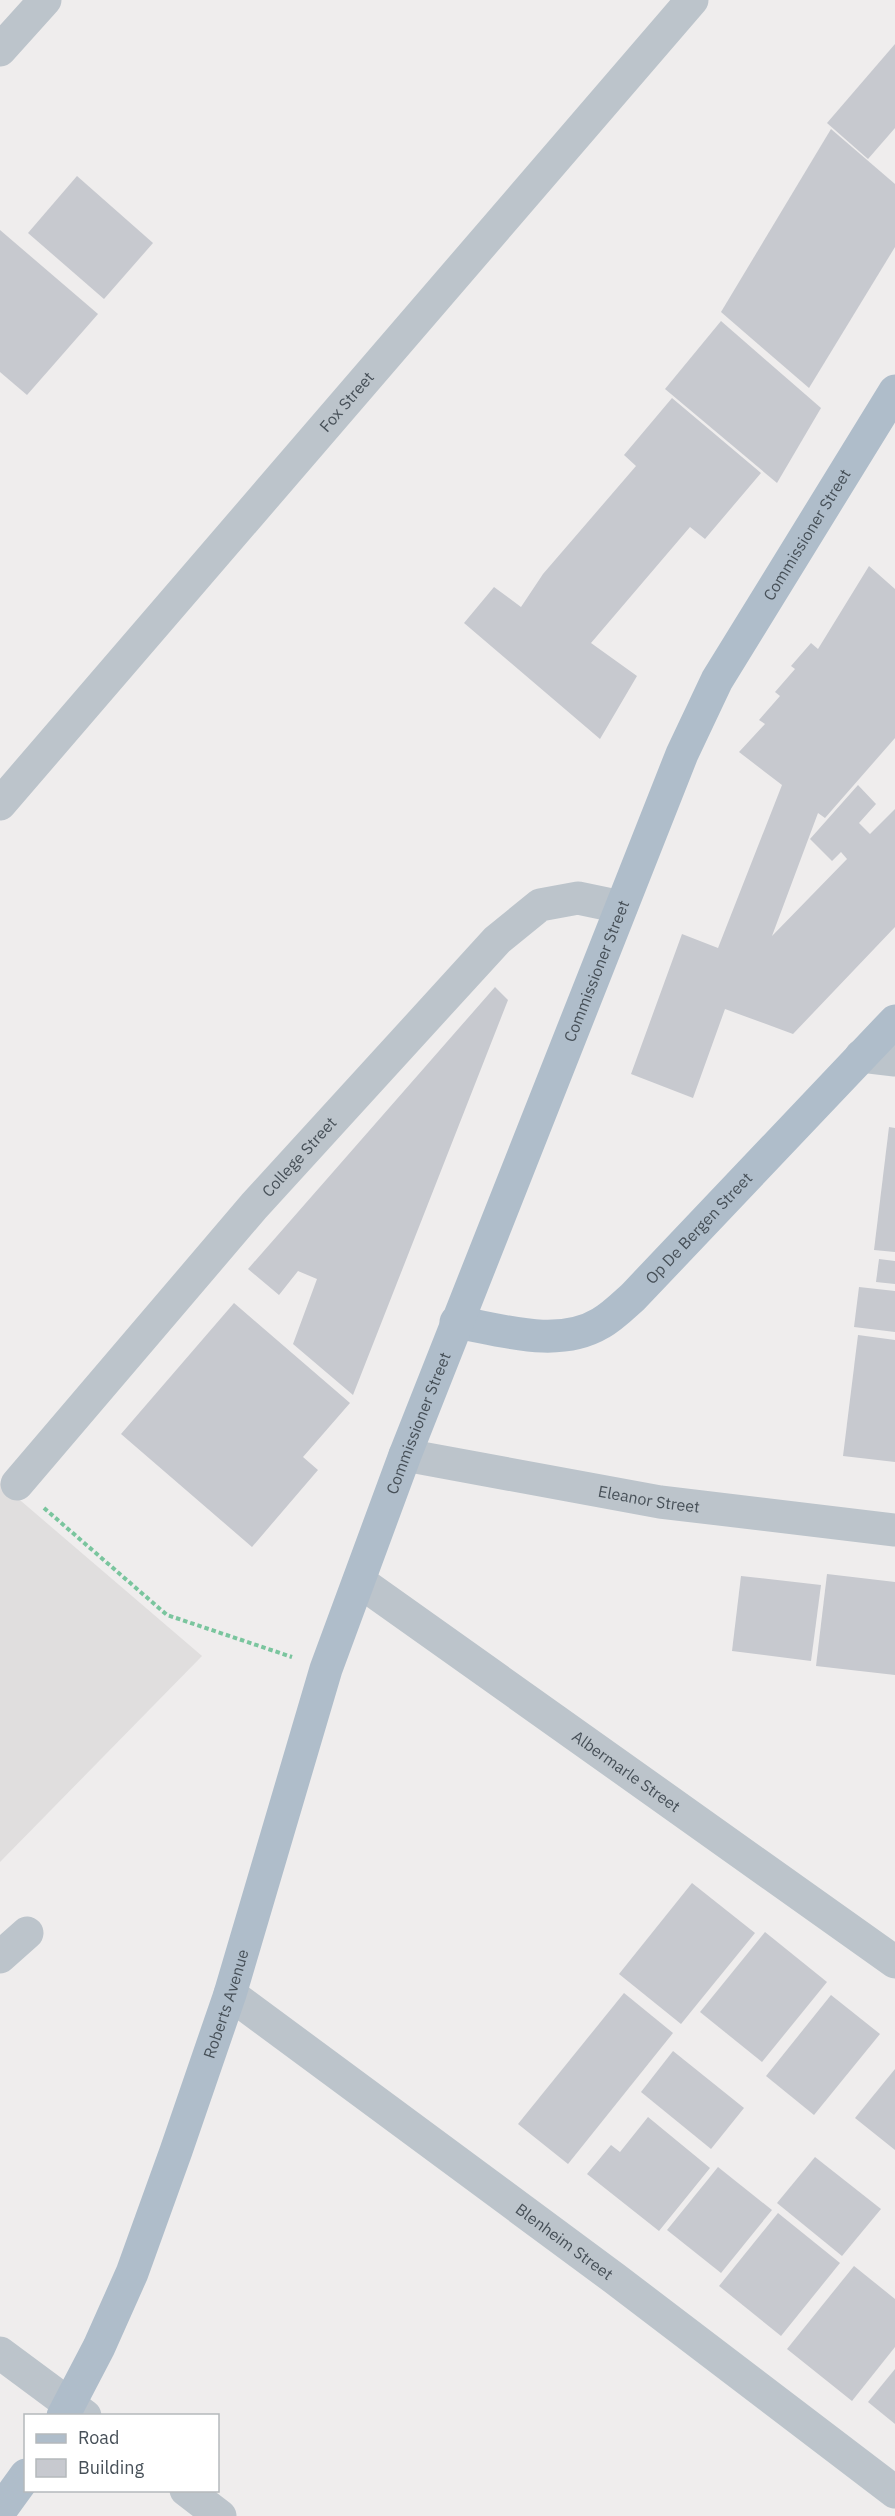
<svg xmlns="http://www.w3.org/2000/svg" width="895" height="2516" font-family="'IBM Plex Sans',sans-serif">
  <rect width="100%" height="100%" fill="#efeded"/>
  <polygon fill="#e0dede" points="0,1483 202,1656 0,1862"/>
  <g fill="#c7c9cf">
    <polygon points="895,44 895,128 868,159 827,123"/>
    <polygon points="831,129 895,184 895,247 809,388 721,312"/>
    <polygon points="77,176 153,243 104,299 28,233"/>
    <polygon points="0,230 98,314 27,395 0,372"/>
    <polygon points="721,321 821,408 777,483 665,389"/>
    <polygon points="672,398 761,473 705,539 690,527 591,643 637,676 600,739 464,623 494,587 521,607 543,574 636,466 624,455"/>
    <polygon points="869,566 895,589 895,738 825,818 818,813 772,936 847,859 841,852 832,861 810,839 858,785 876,804 859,823 870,834 895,809 895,927 793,1034 725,1009 693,1098 631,1074 682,934 718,948 782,785 739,752 765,724 759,720 780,696 775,692 795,669 791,666 811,643 818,649"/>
    <polygon points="495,987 508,1000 353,1395 293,1344 317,1279 298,1271 279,1295 248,1269"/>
    <polygon points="889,1127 895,1128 895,1252 874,1250"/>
    <polygon points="879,1259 895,1261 895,1284 876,1282"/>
    <polygon points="859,1287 895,1291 895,1332 854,1327"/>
    <polygon points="234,1303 350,1403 303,1457 318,1470 252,1547 121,1434"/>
    <polygon points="858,1335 895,1340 895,1462 843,1456"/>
    <polygon points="827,1574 895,1582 895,1675 816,1666"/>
    <polygon points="741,1576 821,1585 811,1661 732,1651"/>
    <polygon points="692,1883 755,1933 681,2024 619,1974"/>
    <polygon points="765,1932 827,1982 762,2062 700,2012"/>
    <polygon points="624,1993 673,2033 568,2164 518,2124"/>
    <polygon points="831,1995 880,2034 814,2115 766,2076"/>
    <polygon points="673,2051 744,2108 711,2149 641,2092"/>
    <polygon points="895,2069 895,2150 855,2118"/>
    <polygon points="648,2117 710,2168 659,2231 587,2174 611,2145 620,2152"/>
    <polygon points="815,2157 881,2209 842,2256 777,2203"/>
    <polygon points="718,2167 772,2210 721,2273 667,2230"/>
    <polygon points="778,2213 840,2263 781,2336 719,2286"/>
    <polygon points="854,2266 895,2299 895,2347 852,2401 787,2349"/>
    <polygon points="895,2369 895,2424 868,2402"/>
  </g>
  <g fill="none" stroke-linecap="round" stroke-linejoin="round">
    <polyline stroke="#7ac59e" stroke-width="4" stroke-dasharray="4.5 3" stroke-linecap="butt" points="44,1508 167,1615 292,1657"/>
    <g stroke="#bcc4cb" stroke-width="33">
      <polyline points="0,50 45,0"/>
      <path id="s1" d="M 0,804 L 692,0"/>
      <polyline points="861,1056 895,1060"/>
      <path id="s2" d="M 405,1455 L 660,1502 L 895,1530"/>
      <path id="s3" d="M 17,1484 L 254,1206 L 497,940 L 540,905 L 578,898 L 621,907"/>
      <path id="s4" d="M 359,1581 L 895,1962"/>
      <polyline points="0,1957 27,1933"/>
      <path id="s5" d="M 230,1994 L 614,2278 L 895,2492"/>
      <polyline points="0,2353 85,2416"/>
      <polyline points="186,2490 220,2516"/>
    </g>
    <g stroke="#afbdca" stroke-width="33">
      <path id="s6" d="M 456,1322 C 502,1330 558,1349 601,1323 C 612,1317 623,1306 633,1297 L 895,1021"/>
      <path id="s7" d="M 63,2416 L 99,2347 L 132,2273 L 176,2151 L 230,1994 L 326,1669 L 405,1455 L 682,754 L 717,680 L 895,391"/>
      <polyline points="0,2511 26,2475"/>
    </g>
  </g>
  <g text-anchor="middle" stroke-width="4.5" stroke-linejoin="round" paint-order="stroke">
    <g font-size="16" fill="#475058" stroke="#fff">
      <text dy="6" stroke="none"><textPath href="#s1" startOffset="531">Fox Street</textPath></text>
      <text dy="6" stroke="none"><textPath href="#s7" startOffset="2028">Commissioner Street</textPath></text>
      <text dy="6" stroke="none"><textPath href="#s7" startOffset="1542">Commissioner Street</textPath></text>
      <text dy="6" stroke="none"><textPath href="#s3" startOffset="432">College Street</textPath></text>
      <text dy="6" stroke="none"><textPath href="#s6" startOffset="285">Op De Bergen Street</textPath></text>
      <text dy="6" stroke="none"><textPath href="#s7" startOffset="1056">Commissioner Street</textPath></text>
      <text dy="6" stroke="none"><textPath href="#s2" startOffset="248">Eleanor Street</textPath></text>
      <text dy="6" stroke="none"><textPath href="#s4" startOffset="328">Albermarle Street</textPath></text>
      <text dy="6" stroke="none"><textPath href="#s7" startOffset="444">Roberts Avenue</textPath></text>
      <text dy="6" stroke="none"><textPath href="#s5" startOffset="416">Blenheim Street</textPath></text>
    </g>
  </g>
  <rect x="24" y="2414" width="195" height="78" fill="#ffffff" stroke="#b5b9bc" stroke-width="1.5"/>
  <rect x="36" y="2434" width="30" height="9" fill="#afbdca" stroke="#b5b9bc" stroke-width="1.5"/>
  <text x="78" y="2444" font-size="18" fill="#475058">Road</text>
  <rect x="36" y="2459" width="30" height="18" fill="#c7c9cf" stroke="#b5b9bc" stroke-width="1.5"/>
  <text x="78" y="2474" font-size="18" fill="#475058">Building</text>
</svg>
